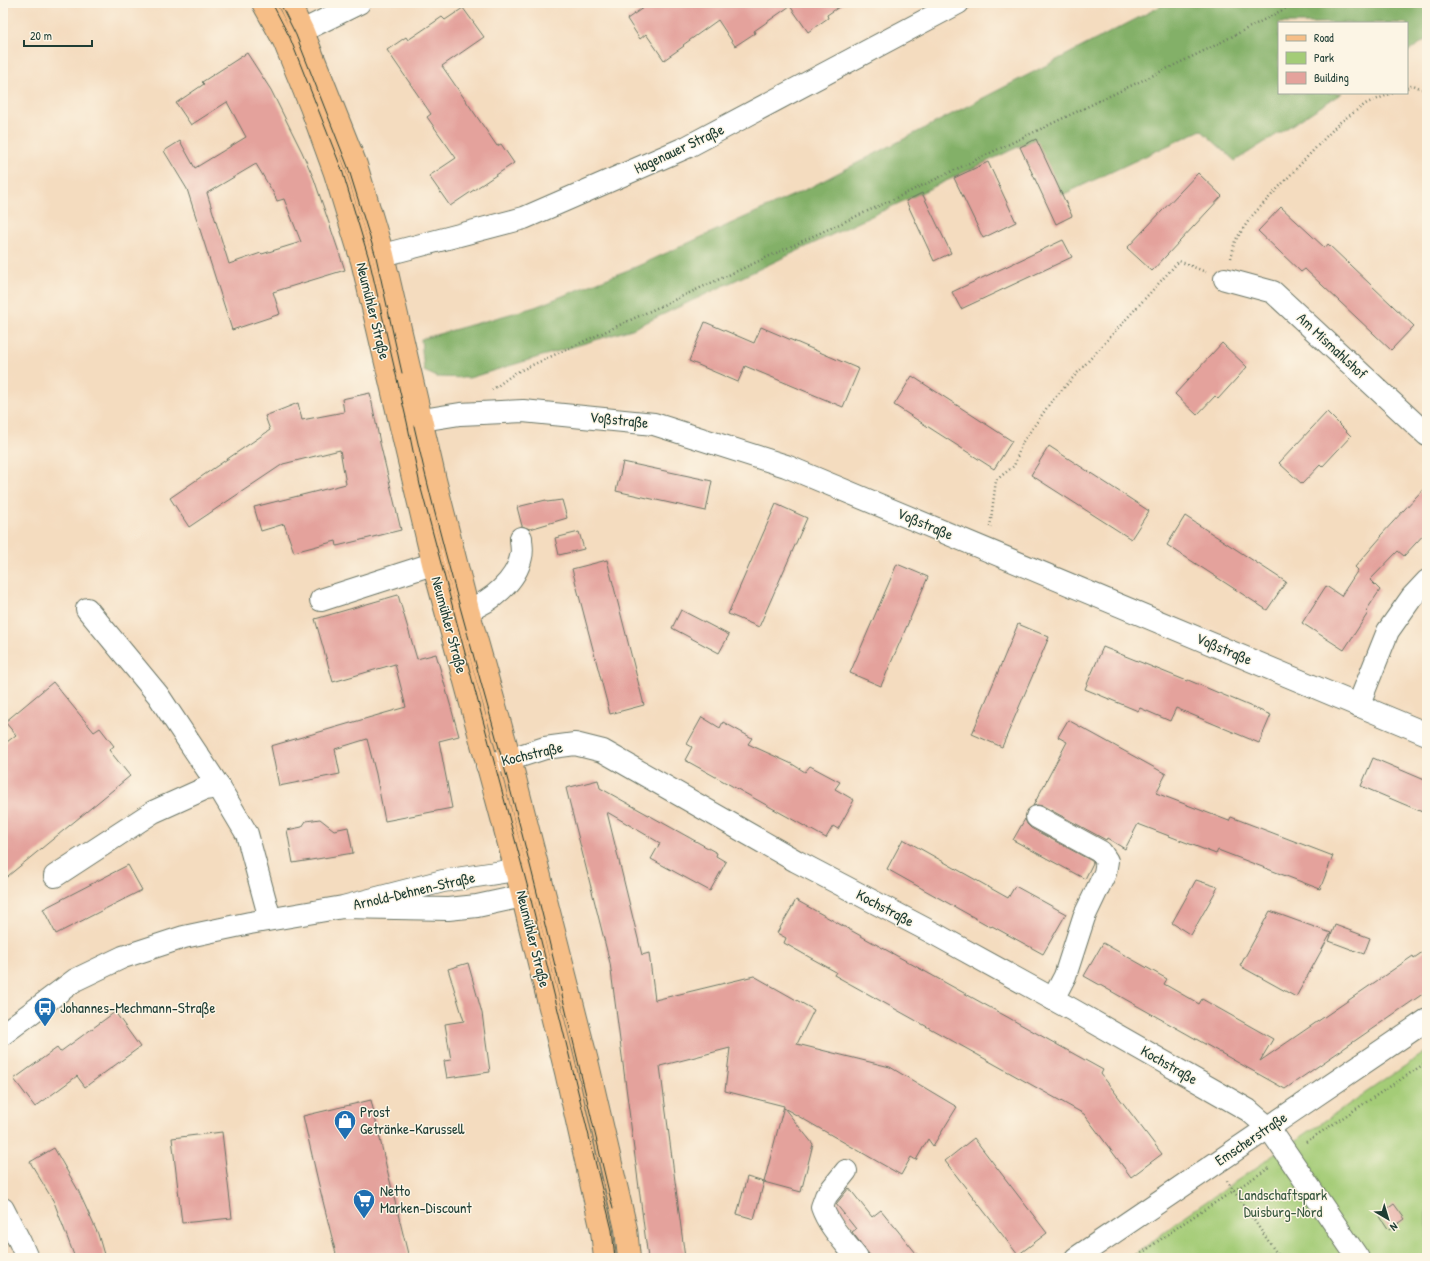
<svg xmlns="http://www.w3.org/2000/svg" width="1430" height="1261" font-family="'Patrick Hand',sans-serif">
  <rect width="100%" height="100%" fill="#fcf5e5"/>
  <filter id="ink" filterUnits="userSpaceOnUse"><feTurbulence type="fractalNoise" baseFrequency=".025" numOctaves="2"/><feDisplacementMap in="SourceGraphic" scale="8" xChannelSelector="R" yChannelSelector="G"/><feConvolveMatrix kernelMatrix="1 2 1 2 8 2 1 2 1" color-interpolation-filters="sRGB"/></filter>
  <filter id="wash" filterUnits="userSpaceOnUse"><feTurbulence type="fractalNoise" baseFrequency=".012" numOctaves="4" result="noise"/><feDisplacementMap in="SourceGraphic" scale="16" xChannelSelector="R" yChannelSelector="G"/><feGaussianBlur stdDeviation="0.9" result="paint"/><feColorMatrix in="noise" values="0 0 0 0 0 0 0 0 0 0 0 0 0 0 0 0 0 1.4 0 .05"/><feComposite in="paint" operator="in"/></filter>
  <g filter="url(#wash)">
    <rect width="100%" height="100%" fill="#f4dcbf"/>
    <polygon fill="#a4cc77" stroke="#628456" points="1427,1051 1427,1258 1131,1258 1185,1216"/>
    <polygon fill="#83b068" stroke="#51764e" points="1167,3 1427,3 1427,39 1407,52 1407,23 1279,23 1279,93 1342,93 1235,161 1201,130 1062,195 1035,139 632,329 469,378 437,377 424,371 421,339 535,307 638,266 809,188"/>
    <g id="blocks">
      <g fill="#e4a29c" fill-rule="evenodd">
        <polygon points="650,3 845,3 827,15 828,18 808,32 790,6 754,31 755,33 735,46 718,20 683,45 684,46 664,60 646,34 640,39 627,19"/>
        <polygon points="463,8 484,37 442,66 497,146 501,144 514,163 450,206 429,176 456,158 427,117 431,114 387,50 406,37 408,40 442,17 445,20"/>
        <path d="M 247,53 L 271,90 L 302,152 L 314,179 L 345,270 L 273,292 L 280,314 L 232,330 L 187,189 L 164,151 L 180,141 L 195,168 L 246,137 L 227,102 L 191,125 L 176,103 L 204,84 L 202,82 ZM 256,164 L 274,194 L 277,201 L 284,199 L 301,242 L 262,254 L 261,253 L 229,264 L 207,193 Z"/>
        <polygon points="1036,139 1072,216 1056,224 1020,147"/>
        <polygon points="988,162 1016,222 983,238 954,178"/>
        <polygon points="1198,173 1222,196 1152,271 1127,248"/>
        <polygon points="922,193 951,253 934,261 906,201"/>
        <polygon points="1281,207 1325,248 1328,244 1414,326 1391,350 1305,269 1301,272 1258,231"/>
        <polygon points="1063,240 1072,257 961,309 952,292"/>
        <polygon points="705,322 754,343 761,327 859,369 843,407 745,366 738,382 689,361"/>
        <polygon points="1222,343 1247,367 1218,399 1215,396 1197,415 1175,394"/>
        <polygon points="912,376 1012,441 994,469 894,405"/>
        <polygon points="370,393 380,443 401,530 337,546 336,541 294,552 284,524 261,531 254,507 346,484 340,450 283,464 189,527 170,498 270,430 265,416 298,403 302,420 344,412 342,399"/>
        <polygon points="1327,412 1351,436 1322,467 1320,465 1302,484 1279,463"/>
        <polygon points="1049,446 1149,511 1131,539 1031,475"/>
        <polygon points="623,462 712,481 706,511 616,491"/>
        <polygon points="1427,485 1427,531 1404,556 1398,551 1370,580 1380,590 1366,611 1368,613 1344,650 1302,623 1326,586 1341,596 1358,570 1355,567 1382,536 1381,535"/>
        <polygon points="546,500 547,502 562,500 567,518 530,529 522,526 517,507"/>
        <polygon points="776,504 807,518 759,627 728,614"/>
        <polygon points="1185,516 1286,582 1267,610 1167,545"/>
        <polygon points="579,532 584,549 559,555 555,538"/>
        <polygon points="607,560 644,705 610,714 572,569"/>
        <polygon points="897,564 928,577 881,686 850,673"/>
        <polygon points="398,595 417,659 436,654 459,736 439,741 452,808 385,821 376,774 367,739 335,749 340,774 279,786 271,746 406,707 395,664 333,682 315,619"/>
        <polygon points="681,610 729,635 719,653 672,628"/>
        <polygon points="1018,624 1049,637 1002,747 972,734"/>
        <polygon points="1103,647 1187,681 1188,680 1271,715 1259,743 1176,708 1170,721 1140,708 1138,711 1085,689"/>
        <polygon points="53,682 94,732 100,728 114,746 109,750 130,776 3,880 3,745 16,735 5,722"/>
        <polygon points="702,717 720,728 723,722 752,738 748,744 792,764 805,772 810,766 840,782 835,789 854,800 838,829 833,826 826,838 685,760 692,747 687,744"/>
        <polygon points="1068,720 1166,774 1156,793 1229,821 1231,817 1333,856 1320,889 1218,850 1216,854 1138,824 1125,849 1107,838 1106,840 1043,806 1037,805 1033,806 1067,742 1058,737"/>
        <polygon points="1373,758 1427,781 1427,814 1361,786"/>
        <polygon points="598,780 600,788 717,853 716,856 726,862 710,891 651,859 660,843 607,812 642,955 649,953 655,1000 754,976 814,1010 797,1044 890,1067 957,1107 933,1146 928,1139 916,1160 911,1157 901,1175 784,1108 813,1144 801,1192 764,1182 754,1219 737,1214 747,1177 764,1182 784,1106 725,1091 730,1048 660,1066 685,1258 648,1258 610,963 566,788"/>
        <polygon points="320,819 334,830 348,827 353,853 293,863 287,830 302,827 306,821"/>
        <polygon points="1025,819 1027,824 1031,828 1092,861 1093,863 1085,879 1013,840"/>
        <polygon points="903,839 1008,898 1015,886 1066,914 1043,954 992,926 991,927 887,869"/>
        <polygon points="128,865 142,890 56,934 43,909"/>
        <polygon points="1196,880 1218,887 1191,935 1172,923"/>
        <polygon points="796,900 1103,1070 1101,1074 1162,1154 1131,1177 1084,1114 834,975 836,972 784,943 786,938 777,933"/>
        <polygon points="1270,911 1331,933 1296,997 1240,966"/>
        <polygon points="1335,925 1370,938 1364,954 1329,941"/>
        <polygon points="1103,943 1167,979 1164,984 1199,1004 1202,999 1273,1039 1260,1061 1413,956 1414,958 1427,949 1427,991 1285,1089 1084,976"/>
        <polygon points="468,963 482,1013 490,1072 447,1078 444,1061 451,1060 445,1024 464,1021 448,969"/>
        <polygon points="115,1012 140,1047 85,1087 77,1076 35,1107 14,1079 57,1048 60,1052"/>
        <polygon points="371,1100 386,1165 409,1258 337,1258 318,1181 303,1116"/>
        <polygon points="222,1132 232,1218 182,1223 172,1138"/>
        <polygon points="974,1138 1047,1233 1018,1255 945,1161"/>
        <polygon points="54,1148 78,1190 98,1234 105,1258 75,1258 54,1202 30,1162"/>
        <polygon points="849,1188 872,1217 881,1210 920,1258 872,1258 852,1232 856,1229 836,1204"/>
        <polygon points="1394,1204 1405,1219 1389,1230 1379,1215"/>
      </g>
    </g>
  </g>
  <g filter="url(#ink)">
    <use href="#blocks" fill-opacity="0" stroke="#6a7565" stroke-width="1"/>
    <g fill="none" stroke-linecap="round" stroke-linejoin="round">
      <g stroke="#6a7565" stroke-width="24">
        <g id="minor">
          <polyline points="286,39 359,3"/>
          <polyline points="383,255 524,218 687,147 958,3"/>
          <polyline points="1225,279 1273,292 1427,435"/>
          <polyline points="403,423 460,414 523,411 654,424 786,466 1427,734"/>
          <polyline points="321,600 451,558"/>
          <polyline points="87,609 158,695 219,787 247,834 270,919"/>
          <path d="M 449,614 C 455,613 462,612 468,610 C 491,602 516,581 521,557 C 523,551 521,544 521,538"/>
          <polyline points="1358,706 1388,631 1412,597 1427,581"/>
          <polyline points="487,765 520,756 545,748 575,744 603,751 796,861 935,934 1071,1009 1248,1110 1269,1128 1358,1258"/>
          <polyline points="1037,817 1101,852 1107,861 1105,873 1084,917 1065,976 1053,999"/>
          <polyline points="55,876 153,812 204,789 219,787"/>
          <path d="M 3,1034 L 75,980 L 123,957 L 184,937 L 250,923 L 343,907 L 443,881 L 516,870 C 526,870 532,873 540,878 L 535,888 L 523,896 L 477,906 L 448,909 L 343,907"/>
          <path d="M 846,1171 L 826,1196 L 822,1207 C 829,1227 845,1242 857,1258"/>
          <polyline points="3,1209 20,1242 27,1258"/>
          <polyline points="1076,1258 1427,1020"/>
        </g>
      </g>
      <g stroke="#6a7565" stroke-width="24">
        <g id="major">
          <polyline points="263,3 284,41 311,107 335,173 362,261 433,563 516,870 566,1072 602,1231 605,1258"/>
          <polyline points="289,3 303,32 356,165 383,255 435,480 468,610 510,759 588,1065 626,1229 629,1258"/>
        </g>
      </g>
      <g stroke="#6a7565" stroke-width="2.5" stroke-dasharray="1 3" stroke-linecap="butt">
        <polyline points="1407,88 1413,85 1427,91"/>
        <polyline points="1231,258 1235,241 1251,217 1339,123 1367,103 1393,93"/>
        <polyline points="492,390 515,373 894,199 1208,49 1296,3"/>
        <polyline points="990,527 996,480 1014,466 1022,443 1051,402 1179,261 1206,272"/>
        <polyline points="1306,1142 1427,1062"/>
        <polyline points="1227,1181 1280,1258"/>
        <polyline points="1135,1258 1182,1224 1269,1168"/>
      </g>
      <use href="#minor" stroke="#fff" stroke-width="22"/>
      <use href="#major" stroke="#f6be87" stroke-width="22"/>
      <g stroke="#1f3d34" stroke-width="1">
        <polyline points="272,3 290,38 342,170 369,259 407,422 420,485 529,892 612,1230 615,1258"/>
        <polyline points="280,3 296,35 348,167 376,257 402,373"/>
        <path d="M 414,426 C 439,538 472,648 502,759 C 543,908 577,1059 613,1209"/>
      </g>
    </g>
  </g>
  <defs>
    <g id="bus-pin" transform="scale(1.15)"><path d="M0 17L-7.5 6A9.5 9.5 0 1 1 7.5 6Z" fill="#1f6fb2" stroke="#fcf5e5"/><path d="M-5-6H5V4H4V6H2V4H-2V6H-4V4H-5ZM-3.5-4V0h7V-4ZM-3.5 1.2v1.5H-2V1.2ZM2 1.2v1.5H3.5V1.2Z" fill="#fff"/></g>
    <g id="shop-pin" transform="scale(1.15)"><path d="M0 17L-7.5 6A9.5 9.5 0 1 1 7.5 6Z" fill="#1f6fb2" stroke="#fcf5e5"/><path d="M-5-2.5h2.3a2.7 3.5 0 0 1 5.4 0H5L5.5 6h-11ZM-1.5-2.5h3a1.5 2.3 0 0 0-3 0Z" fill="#fff"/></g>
    <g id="supermarket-pin" transform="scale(1.15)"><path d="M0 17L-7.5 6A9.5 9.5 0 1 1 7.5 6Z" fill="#1f6fb2" stroke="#fcf5e5"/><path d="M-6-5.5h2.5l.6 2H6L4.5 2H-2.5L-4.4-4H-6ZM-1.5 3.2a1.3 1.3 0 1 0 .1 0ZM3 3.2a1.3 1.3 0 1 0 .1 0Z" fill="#fff"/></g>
  </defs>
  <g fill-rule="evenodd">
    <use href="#bus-pin" x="45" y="1008"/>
    <use href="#shop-pin" x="345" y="1121"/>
    <use href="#supermarket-pin" x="364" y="1200"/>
  </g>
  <g text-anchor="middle" stroke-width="3" stroke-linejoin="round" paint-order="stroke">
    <g font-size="15" fill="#1f3d34" stroke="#fcf5e5">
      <text transform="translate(679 149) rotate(-25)" y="5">Hagenauer Straße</text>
      <text transform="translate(373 311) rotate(76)" y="5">Neumühler Straße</text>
      <text transform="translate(1332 346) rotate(43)" y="5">Am Mismahlshof</text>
      <text transform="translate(619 420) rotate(6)" y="5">Voßstraße</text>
      <text transform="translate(925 524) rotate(23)" y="5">Voßstraße</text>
      <text transform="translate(449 625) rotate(75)" y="5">Neumühler Straße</text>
      <text transform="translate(1224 649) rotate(23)" y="5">Voßstraße</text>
      <text transform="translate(532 754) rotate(-13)" y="5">Kochstraße</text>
      <text transform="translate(414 891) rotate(-13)" y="5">Arnold-Dehnen-Straße</text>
      <text transform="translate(885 908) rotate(28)" y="5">Kochstraße</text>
      <text transform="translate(533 939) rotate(76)" y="5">Neumühler Straße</text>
      <text transform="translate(1169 1065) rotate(30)" y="5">Kochstraße</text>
      <text transform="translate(1251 1139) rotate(-34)" y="5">Emscherstraße</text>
    </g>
    <g font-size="15" fill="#1f3d34" stroke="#fcf5e5" text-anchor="start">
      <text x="60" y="1013">Johannes-Mechmann-Straße</text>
      <text x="360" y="1117">Prost<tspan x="360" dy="17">Getränke-Karussell</tspan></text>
      <text x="380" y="1196">Netto<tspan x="380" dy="17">Marken-Discount</tspan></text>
    </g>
    <g font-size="15" fill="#3a5a41" stroke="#fcf5e5">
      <text x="1283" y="1200">Landschaftspark<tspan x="1283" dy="17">Duisburg-Nord</tspan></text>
    </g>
  </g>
  <rect width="1430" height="1261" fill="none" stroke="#fcf5e5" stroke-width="16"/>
  <rect x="1278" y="22" width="130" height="72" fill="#fcf5e5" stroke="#a4ab9e"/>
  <rect x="1286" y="35" width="20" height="6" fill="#f6be87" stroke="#a4ab9e"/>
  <text x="1314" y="42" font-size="12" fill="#1f3d34">Road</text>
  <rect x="1286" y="52" width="20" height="12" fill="#a4cc77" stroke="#a4ab9e"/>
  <text x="1314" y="62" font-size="12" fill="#1f3d34">Park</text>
  <rect x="1286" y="72" width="20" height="12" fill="#e4a29c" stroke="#a4ab9e"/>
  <text x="1314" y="82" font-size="12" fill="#1f3d34">Building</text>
  <g transform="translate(1388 1219) rotate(142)" stroke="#fcf5e5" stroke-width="3" paint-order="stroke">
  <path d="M0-3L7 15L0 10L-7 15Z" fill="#1f3d34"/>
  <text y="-6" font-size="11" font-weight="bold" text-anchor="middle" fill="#1f3d34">N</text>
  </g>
  <path d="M24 40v6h68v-6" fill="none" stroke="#1f3d34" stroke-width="2"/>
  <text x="30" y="40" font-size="12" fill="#1f3d34" stroke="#fcf5e5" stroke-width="3" paint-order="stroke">20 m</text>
</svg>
